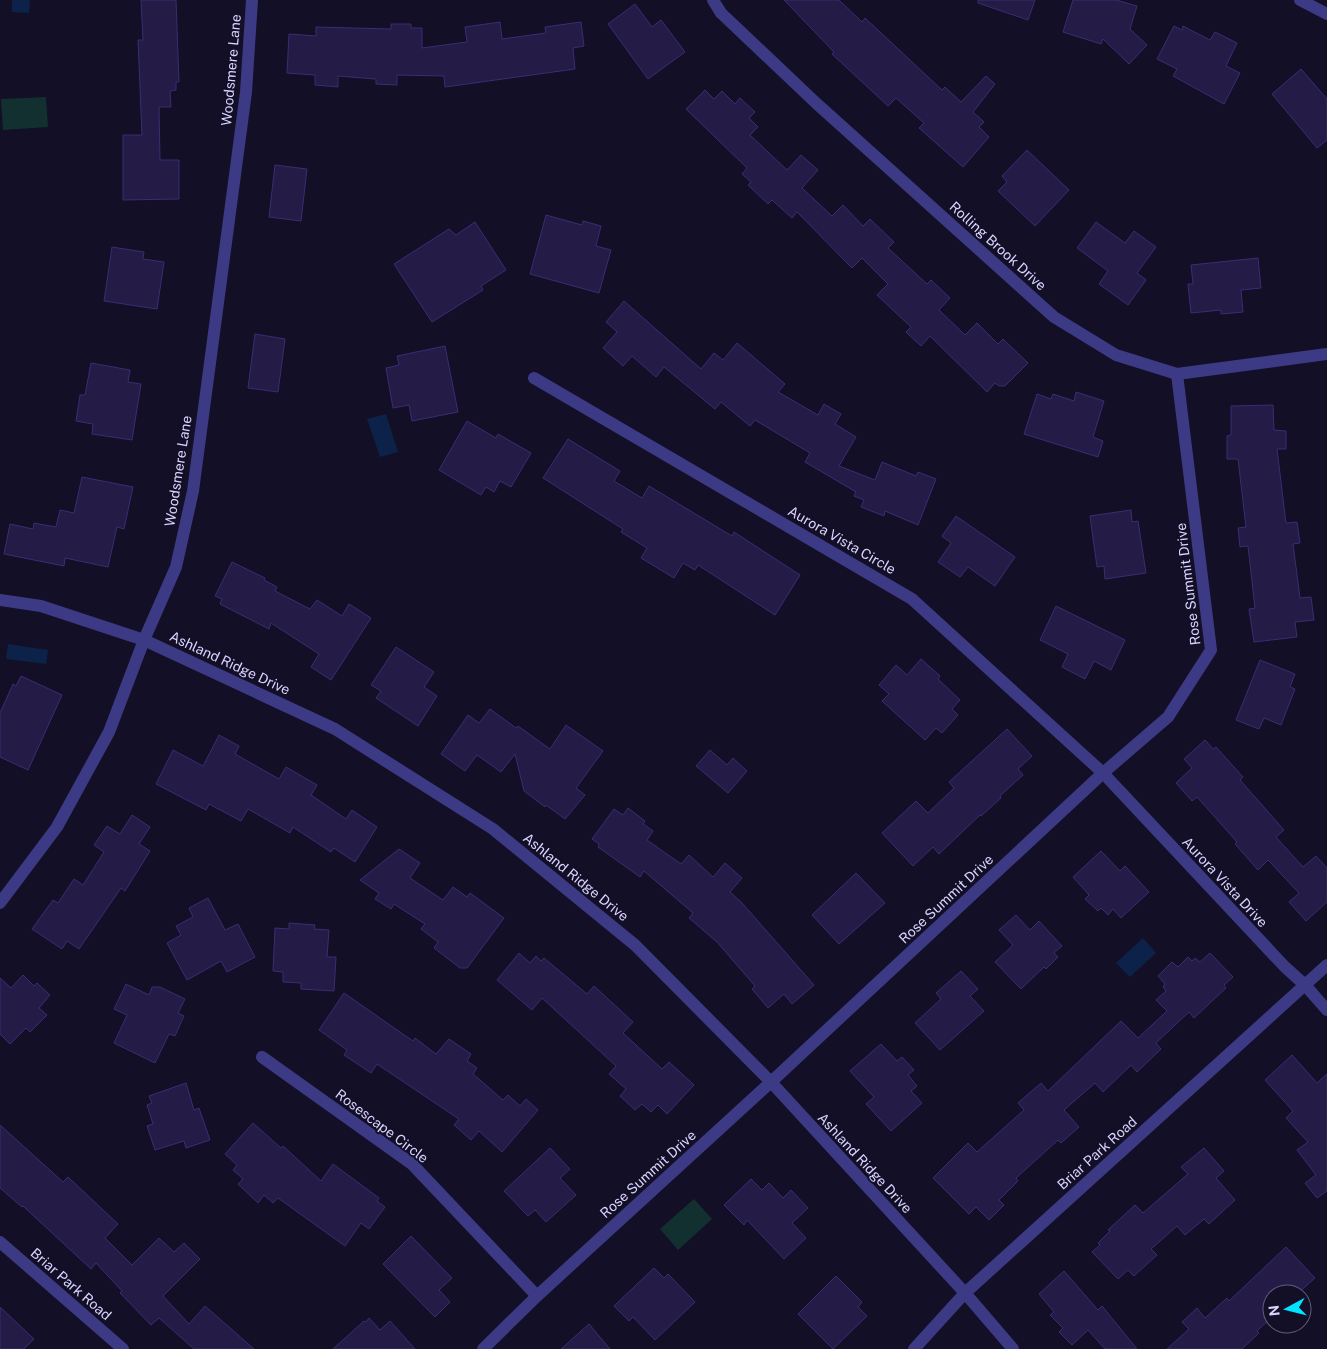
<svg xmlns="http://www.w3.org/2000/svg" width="1327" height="1349" font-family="'Public Sans',sans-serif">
  <rect width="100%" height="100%" fill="#130f26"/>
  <g fill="#12302f">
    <polygon points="46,97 48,127 3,130 1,99"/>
    <polygon points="694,1199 712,1219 678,1250 660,1229"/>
  </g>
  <g fill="#0c2248">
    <polygon points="12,0 30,0 29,13 12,12"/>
    <polygon points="386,414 398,452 380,457 367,419"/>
    <polygon points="8,644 48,650 46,664 6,659"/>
    <polygon points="1143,938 1156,953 1130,977 1116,963"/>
  </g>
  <g fill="#241b47" stroke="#3b2d73">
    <polygon points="141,0 176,0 179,82 176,82 176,90 170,91 171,107 159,107 160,160 179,160 179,199 123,200 123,135 142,135 138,40 143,40"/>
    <polygon points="784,0 839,0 862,22 865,18 942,90 945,87 961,102 986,76 995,84 973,112 984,122 979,127 989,137 963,167 919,128 924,123 896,98 888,106 832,54 834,52"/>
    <polygon points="978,0 1035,0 1028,20 978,3"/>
    <polygon points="1073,0 1116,0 1137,6 1130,29 1147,45 1129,64 1103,39 1101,44 1063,32"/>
    <polygon points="635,4 652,27 661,20 685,52 648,79 608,24"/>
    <polygon points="500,22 502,39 546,33 545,27 581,22 584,46 573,48 575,69 445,87 444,76 397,75 397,85 376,84 376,79 338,76 338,87 315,85 315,75 287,73 289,34 316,36 316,27 391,29 391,24 411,24 411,28 422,28 422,48 467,42 465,27"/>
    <polygon points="1174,26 1182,30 1183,26 1210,40 1215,32 1237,43 1226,66 1240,73 1224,104 1173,76 1177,69 1157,59"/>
    <polygon points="1301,69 1327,99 1327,140 1317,148 1272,94"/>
    <polygon points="705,90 714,99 722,91 735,104 740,98 755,112 749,118 758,127 750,135 787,170 801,155 818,170 802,188 832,216 843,205 863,226 870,219 894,242 888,248 927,284 931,280 950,298 939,310 965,335 977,323 998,344 1003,339 1028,363 1005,386 999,386 995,383 987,392 930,336 921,346 906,332 911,327 877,295 888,284 862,258 852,268 797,212 792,218 772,200 768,204 748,185 751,182 742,174 747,168 686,109"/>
    <polygon points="1027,150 1069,190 1035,226 998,191 1007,182 1002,176"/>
    <polygon points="275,165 307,169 301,221 269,217"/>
    <polygon points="546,215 582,225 583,221 601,226 596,246 611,250 599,293 530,274"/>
    <polygon points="475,222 506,270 481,286 483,290 432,322 394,264 449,229 456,235"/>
    <polygon points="1096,222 1125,243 1134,231 1156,247 1137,273 1146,280 1128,305 1099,284 1108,271 1077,248"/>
    <polygon points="112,247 144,252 143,259 164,262 157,309 104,301"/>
    <polygon points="1258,258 1261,288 1241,290 1243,312 1221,314 1221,310 1191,313 1188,284 1193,284 1191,265"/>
    <polygon points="624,301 701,369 714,353 723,360 737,343 785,384 778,392 818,415 824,404 841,414 835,424 856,437 839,466 875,480 882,462 916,476 918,472 936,479 918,525 885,511 884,516 861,507 864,500 854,496 856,492 805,462 810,453 755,420 750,426 721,402 715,409 664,367 656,377 632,356 623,366 603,348 617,332 606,322"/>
    <polygon points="255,334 285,339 278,392 248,388"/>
    <polygon points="445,346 458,412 412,421 409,405 393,408 386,368 399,365 397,356"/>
    <polygon points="91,363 130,370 128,382 141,384 132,440 92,434 93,424 76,421 80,395 85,395"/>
    <polygon points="1076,392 1104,401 1093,437 1103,441 1098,457 1024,434 1037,394 1051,399 1053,394 1074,401"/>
    <polygon points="1273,405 1274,430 1286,431 1286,449 1277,449 1286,523 1297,522 1300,543 1293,544 1300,598 1311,597 1314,620 1295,622 1297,637 1254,642 1249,609 1255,608 1248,546 1240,547 1238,528 1246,527 1238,459 1227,459 1227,436 1231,435 1231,406"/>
    <polygon points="467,421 496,438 498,434 531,453 511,487 500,481 494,492 486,487 481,495 439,470"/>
    <polygon points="568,439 620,471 614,481 642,498 649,486 732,536 734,532 800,575 775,615 698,565 695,570 683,563 674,578 641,558 647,548 621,532 623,529 543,478"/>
    <polygon points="82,477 133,487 124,529 117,527 108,567 65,558 64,566 4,554 10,524 33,529 34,523 56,527 60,510 74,513"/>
    <polygon points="1131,510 1132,522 1138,521 1146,573 1105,579 1104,566 1097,567 1090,516"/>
    <polygon points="956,516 1015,557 995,586 968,567 960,577 938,562 951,543 942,536"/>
    <polygon points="232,562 265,578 264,580 277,587 275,591 310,609 317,600 342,616 349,604 371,618 331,680 311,667 319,654 271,623 269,629 220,604 222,599 215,596"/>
    <polygon points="1056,606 1125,640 1111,670 1094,661 1085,679 1062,667 1068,654 1040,640"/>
    <polygon points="396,647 434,672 424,687 437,696 418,726 376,698 381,691 371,685"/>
    <polygon points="921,659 940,676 938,679 960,700 952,709 958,715 942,733 936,728 925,740 882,701 889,694 879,685 896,665 907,675"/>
    <polygon points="1260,660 1295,674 1290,687 1295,689 1281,725 1264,718 1259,729 1236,720"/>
    <polygon points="21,676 62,695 28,770 0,757 0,713 13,684 16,686"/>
    <polygon points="490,709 516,728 518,726 550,749 566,725 603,751 576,788 585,795 565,819 546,805 545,807 524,791 515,754 501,772 477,755 465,771 441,754 468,715 479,723"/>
    <polygon points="1007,729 1032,756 1018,769 1023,775 1000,796 1001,798 981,816 980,815 939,854 933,847 913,866 882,833 916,801 928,813 954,788 949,782"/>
    <polygon points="219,735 239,746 235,754 279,779 286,767 317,785 311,795 346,819 352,810 377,827 355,862 334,848 331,852 293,827 290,833 248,809 241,821 209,804 206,810 156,784 173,750 203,766"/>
    <polygon points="1205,740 1213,749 1216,747 1243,777 1240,780 1284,830 1276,837 1303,867 1316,856 1327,868 1327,902 1306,921 1289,902 1299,893 1268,860 1258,870 1235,844 1237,842 1197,797 1192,801 1176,783 1192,768 1184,759"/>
    <polygon points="710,750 727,765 733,758 747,771 728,793 696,766"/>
    <polygon points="628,808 645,821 643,824 653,831 647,840 681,864 689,855 713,877 725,863 742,878 730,892 742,903 814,985 792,1004 784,994 768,1008 752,989 755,986 717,942 689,918 693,913 644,871 640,877 598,847 599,844 592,839 614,809 623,815"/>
    <polygon points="132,815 150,827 139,844 150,851 125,891 121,888 79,949 67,941 62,949 32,929 53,900 58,903 74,879 83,885 104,852 94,845 107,826 120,834"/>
    <polygon points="399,849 420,863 410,878 443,900 453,887 467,897 470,893 504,918 467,968 460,968 434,948 438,942 421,929 425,924 394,904 391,909 375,899 379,893 360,880"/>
    <polygon points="1101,851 1120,871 1125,866 1149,892 1121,918 1113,909 1108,915 1101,908 1098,911 1085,899 1089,895 1073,877"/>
    <polygon points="856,873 885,903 839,944 812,915"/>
    <polygon points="208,898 225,930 238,924 255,957 227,972 221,961 187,980 167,943 181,935 176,926 193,917 189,908"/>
    <polygon points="1016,915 1030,930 1039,921 1062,946 1054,953 1058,957 1046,969 1044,967 1021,989 995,962 1013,945 999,930"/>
    <polygon points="289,923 315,925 314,929 329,930 327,957 336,957 334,991 301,989 301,983 283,982 283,972 273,971 275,928 289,929"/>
    <polygon points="519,953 530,963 536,956 541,961 544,958 587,994 594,986 633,1022 623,1033 662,1069 669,1062 694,1085 667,1114 658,1105 651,1112 642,1104 635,1110 620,1096 626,1089 609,1074 616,1066 542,998 532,1010 497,980"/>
    <polygon points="1210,953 1233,977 1224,985 1226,988 1194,1018 1189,1012 1156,1043 1161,1049 1137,1072 1131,1065 1103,1092 1095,1083 1064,1110 1079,1127 1061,1143 1058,1140 1016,1178 1018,1181 999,1200 1004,1205 989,1220 976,1207 969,1214 933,1178 968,1143 977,1152 1024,1110 1018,1103 1041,1083 1048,1091 1121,1021 1138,1038 1167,1011 1156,1000 1166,991 1163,987 1165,984 1158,976 1172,962 1178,967 1188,957 1192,961 1195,958 1200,962"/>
    <polygon points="961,971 978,989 970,996 984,1011 940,1050 915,1023 941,999 936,993"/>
    <polygon points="23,975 34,986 37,983 50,995 39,1008 47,1015 30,1032 26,1028 10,1044 0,1034 0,978 11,988"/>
    <polygon points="126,984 149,995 152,987 160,987 185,999 178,1013 184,1016 175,1036 169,1034 155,1063 114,1043 127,1015 114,1009"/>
    <polygon points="344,993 413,1041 415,1038 436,1054 449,1039 471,1054 467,1061 477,1068 473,1074 503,1100 508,1095 520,1106 526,1099 538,1110 502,1152 479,1131 471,1140 454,1125 459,1119 377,1064 371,1073 344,1055 347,1050 319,1030"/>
    <polygon points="881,1044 897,1061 902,1057 914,1070 908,1075 917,1086 911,1091 922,1103 891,1131 866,1104 874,1097 850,1071"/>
    <polygon points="1292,1055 1317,1083 1327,1074 1327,1191 1317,1198 1305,1183 1316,1175 1297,1150 1308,1142 1286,1118 1293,1111 1265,1080"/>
    <polygon points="186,1083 194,1110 199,1108 210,1140 186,1148 184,1141 155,1150 147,1126 153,1124 147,1105 152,1103 149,1096"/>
    <polygon points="253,1123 281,1148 283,1146 321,1181 333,1164 379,1198 377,1201 385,1207 369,1229 361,1223 345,1246 278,1198 273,1203 264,1195 258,1203 238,1184 243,1179 233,1170 237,1165 225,1154"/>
    <polygon points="0,1125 63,1182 68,1177 118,1224 105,1238 132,1265 159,1238 174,1252 184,1243 200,1259 163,1296 189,1324 205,1306 254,1349 194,1349 159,1318 151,1325 120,1293 122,1291 96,1263 91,1269 23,1206 22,1207 0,1188"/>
    <polygon points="550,1148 570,1169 560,1178 576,1195 546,1222 535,1210 528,1216 504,1191"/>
    <polygon points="1204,1148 1224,1171 1216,1178 1235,1200 1209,1224 1204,1219 1185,1235 1177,1226 1151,1249 1157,1255 1134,1276 1128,1270 1118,1279 1092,1252 1100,1245 1098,1243 1110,1231 1108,1230 1135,1205 1143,1213 1188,1174 1181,1167"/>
    <polygon points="751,1179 762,1190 769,1183 783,1198 791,1190 808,1208 792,1223 806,1238 784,1259 747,1220 744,1225 724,1205"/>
    <polygon points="411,1236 452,1278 439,1290 450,1302 435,1317 383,1264"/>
    <polygon points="1286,1247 1315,1278 1297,1294 1272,1294 1272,1317 1257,1331 1259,1333 1242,1349 1167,1349 1189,1329 1182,1322 1197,1308 1205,1318 1227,1298 1229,1301"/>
    <polygon points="654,1268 664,1278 668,1274 695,1302 655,1340 633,1317 629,1321 614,1306"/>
    <polygon points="1064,1271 1098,1310 1102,1306 1137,1349 1105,1349 1088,1330 1072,1345 1059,1332 1063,1328 1050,1315 1054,1312 1039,1294"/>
    <polygon points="836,1276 862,1302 858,1307 867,1316 833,1349 798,1314"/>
    <polygon points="0,1307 34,1339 24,1349 0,1349"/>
    <polygon points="369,1318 380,1330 390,1321 415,1349 333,1349 364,1321 366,1322"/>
    <polygon points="589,1324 610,1349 561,1349"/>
  </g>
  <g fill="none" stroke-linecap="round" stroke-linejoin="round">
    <g stroke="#3d3a85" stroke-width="12">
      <polyline points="713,0 721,13 816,103 1054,317 1116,355 1177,374 1327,354"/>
      <polyline points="1300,0 1327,14"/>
      <polyline points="534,378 912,599 1103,773 1285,967 1305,985 1327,1010"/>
      <polyline points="0,600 41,606 144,640 335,729 493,829 635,945 771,1082 965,1293 1013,1349"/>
      <polyline points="0,903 57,827 109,732 144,640 176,567 193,491 246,92 252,0"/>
      <polyline points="262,1057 412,1164 537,1296"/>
      <polyline points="0,1242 123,1349"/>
      <polyline points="483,1349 537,1296 771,1082 1103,773 1168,717 1211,650 1177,374"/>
      <polyline points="914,1349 965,1293 1327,965"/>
    </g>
  </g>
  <g text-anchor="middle" stroke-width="4" stroke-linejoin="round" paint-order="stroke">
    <g font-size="14" fill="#d9d4ff" stroke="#130f26">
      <text transform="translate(231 70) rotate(-85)" y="5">Woodsmere Lane</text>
      <text transform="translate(998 246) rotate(42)" y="5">Rolling Brook Drive</text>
      <text transform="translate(178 471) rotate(-81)" y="5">Woodsmere Lane</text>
      <text transform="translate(842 540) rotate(30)" y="5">Aurora Vista Circle</text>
      <text transform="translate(1188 584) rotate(-97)" y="5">Rose Summit Drive</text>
      <text transform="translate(230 663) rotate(25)" y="5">Ashland Ridge Drive</text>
      <text transform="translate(576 877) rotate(39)" y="5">Ashland Ridge Drive</text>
      <text transform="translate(1225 882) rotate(47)" y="5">Aurora Vista Drive</text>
      <text transform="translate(946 899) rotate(-43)" y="5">Rose Summit Drive</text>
      <text transform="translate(382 1126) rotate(37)" y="5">Rosescape Circle</text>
      <text transform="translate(1097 1153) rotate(-42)" y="5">Briar Park Road</text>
      <text transform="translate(865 1163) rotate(47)" y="5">Ashland Ridge Drive</text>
      <text transform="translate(648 1174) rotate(-42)" y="5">Rose Summit Drive</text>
      <text transform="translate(71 1284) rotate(41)" y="5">Briar Park Road</text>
    </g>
  </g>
  <g transform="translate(1287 1309) rotate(263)"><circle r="24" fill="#130f26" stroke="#625e7d"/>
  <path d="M0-4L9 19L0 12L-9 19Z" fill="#00e5ff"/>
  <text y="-8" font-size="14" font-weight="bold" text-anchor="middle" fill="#d9d4ff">N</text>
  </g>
</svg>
